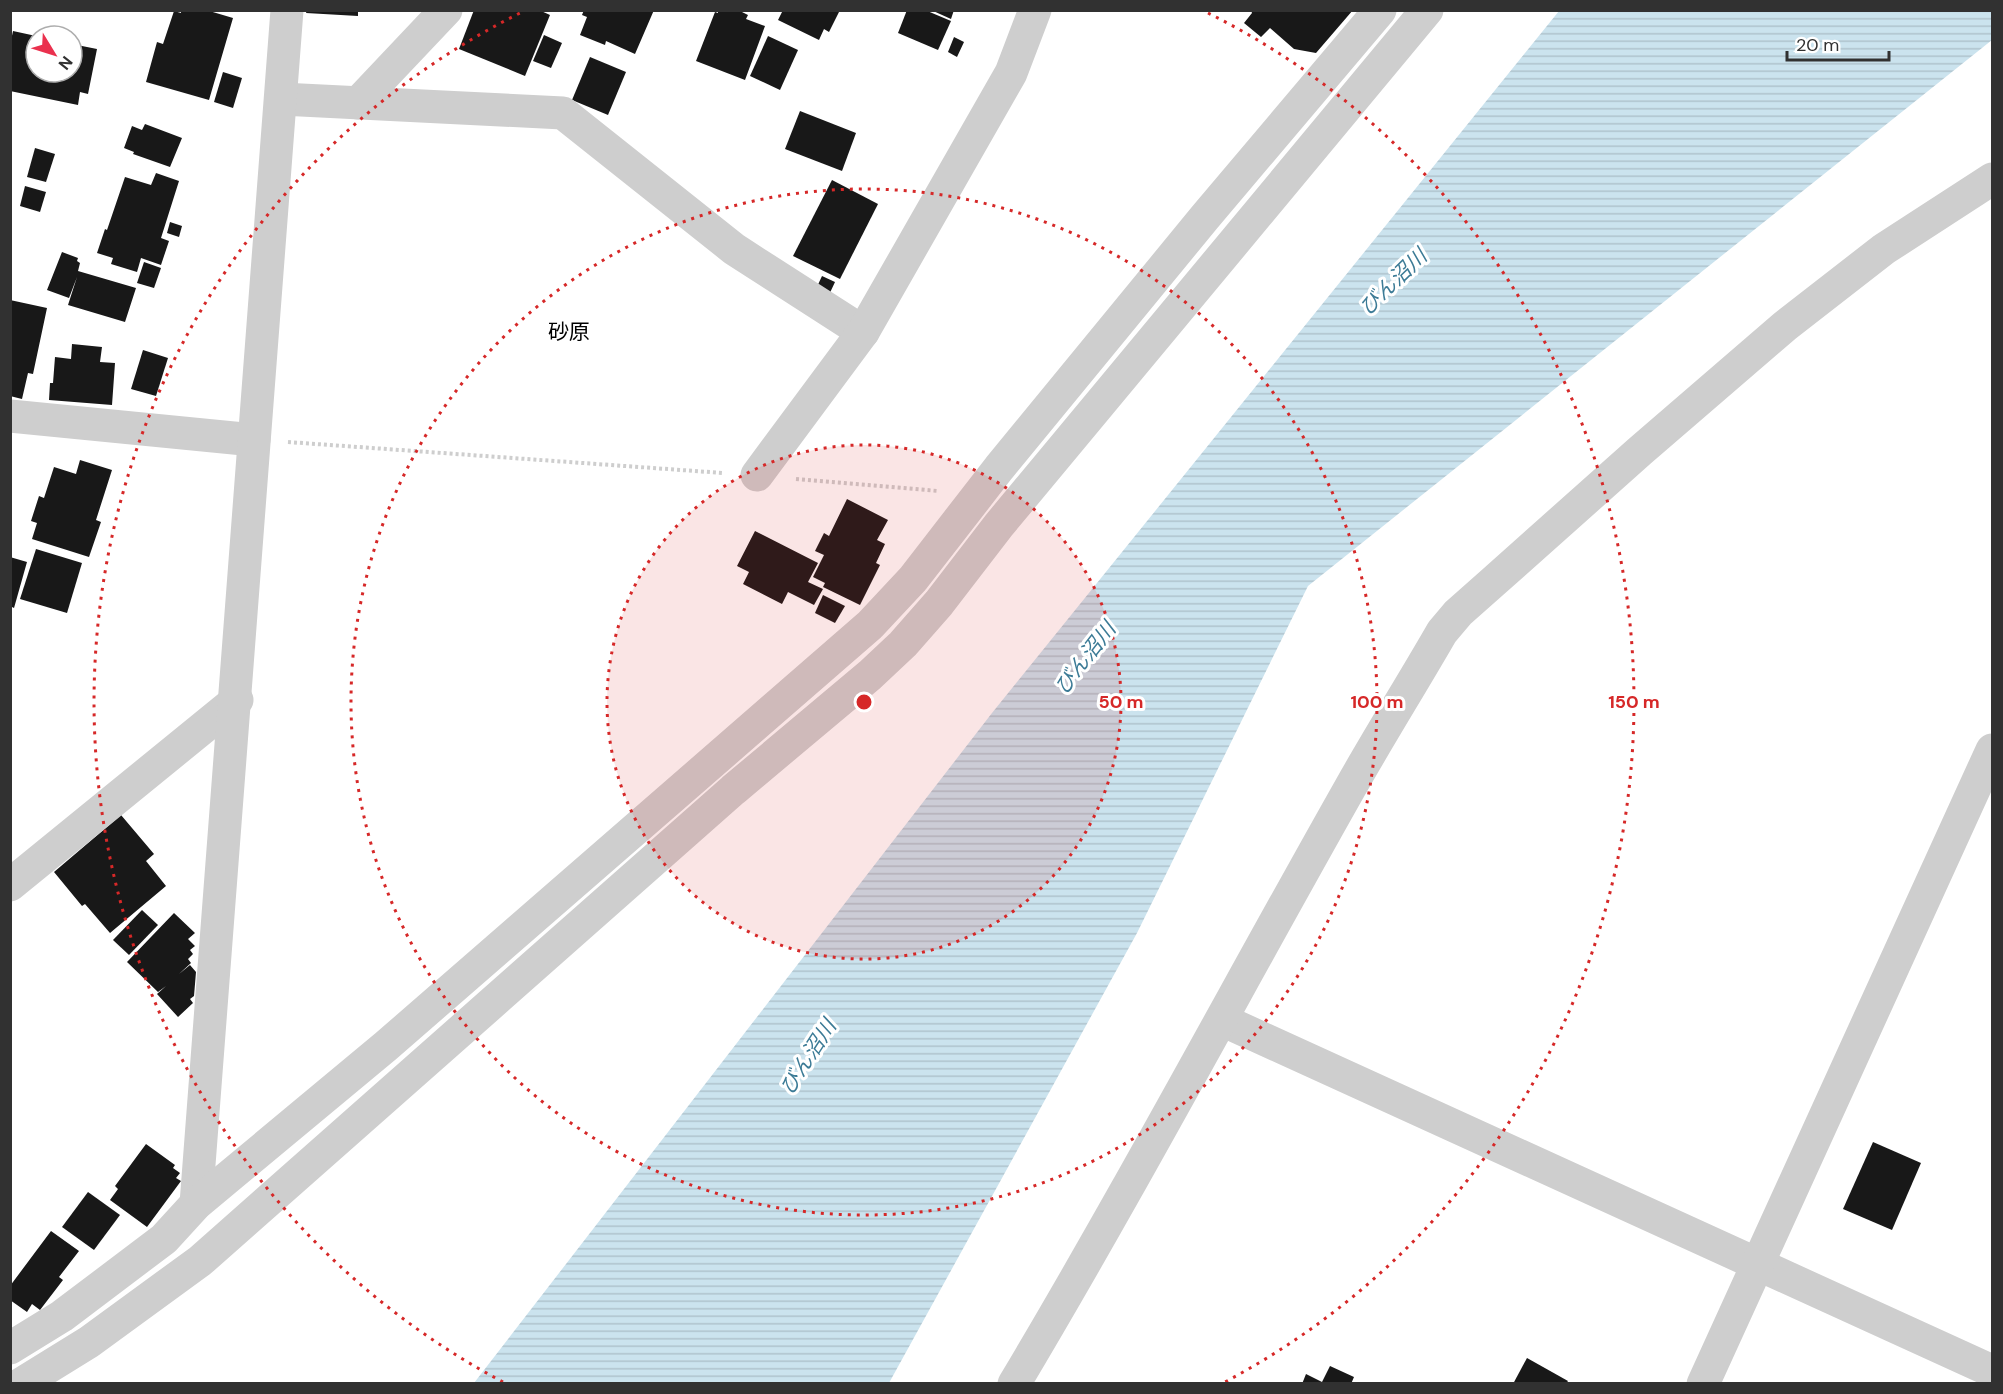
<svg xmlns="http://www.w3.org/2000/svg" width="2003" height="1394" font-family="'DM Sans','Noto Sans JP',sans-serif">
  <defs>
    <pattern id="water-rules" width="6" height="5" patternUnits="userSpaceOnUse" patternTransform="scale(1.5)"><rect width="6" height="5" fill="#cbe3ee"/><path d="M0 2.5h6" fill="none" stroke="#afc3cd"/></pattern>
  </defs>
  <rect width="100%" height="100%" fill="#fff"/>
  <polygon fill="url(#water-rules)" points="1559,11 1992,11 1992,40 1308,586 1137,933 889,1383 474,1383 992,713"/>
  <g fill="#181818">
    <polygon points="181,10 206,10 233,18 209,100 146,82 157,42 163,44 174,11 181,13"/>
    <polygon points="307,10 358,10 358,16 306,13"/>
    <polygon points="474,10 539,10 550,15 525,76 459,49"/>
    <polygon points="584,10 654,10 635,54 606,41 605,45 580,35 587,17 582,15"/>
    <polygon points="718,10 738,10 748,15 746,19 765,26 745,80 696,61 715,12 718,13"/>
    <polygon points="783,10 840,10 829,32 824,29 819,40 778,20"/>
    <polygon points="907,10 925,10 951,21 938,50 898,33"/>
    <polygon points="931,10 954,10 951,19"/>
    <polygon points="1251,10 1353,10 1316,53 1294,49 1270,28 1261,37 1244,23 1252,13"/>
    <polygon points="13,31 36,36 36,72 72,72 72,44 97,49 88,94 80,92 78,105 10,91 10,45"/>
    <polygon points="544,35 562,43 551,68 533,61"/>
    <polygon points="768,36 798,50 780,90 750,76"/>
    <polygon points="954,37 964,42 957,57 948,52"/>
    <polygon points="590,57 626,72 608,115 572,100"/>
    <polygon points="223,72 242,78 233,108 214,102"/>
    <polygon points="800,111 856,133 842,171 785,149"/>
    <polygon points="145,124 182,138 170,167 133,154 134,152 124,148 132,126 142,130"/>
    <polygon points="35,148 55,154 46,182 27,177"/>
    <polygon points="156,173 179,181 161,238 169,241 161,265 141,258 137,272 111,264 113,258 97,253 105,229 107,230 125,177 151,185"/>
    <polygon points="832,180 878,204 840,279 793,256"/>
    <polygon points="25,186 46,192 40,212 20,206"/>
    <polygon points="170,222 182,226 179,237 167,233"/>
    <polygon points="62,252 78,258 77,261 80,263 78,271 136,288 125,322 68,305 77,277 69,298 47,290"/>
    <polygon points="144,262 161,268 154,288 137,283"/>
    <polygon points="822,276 835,282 828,297 815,291"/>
    <polygon points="10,300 47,308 33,374 28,373 22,399 10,396"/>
    <polygon points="72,344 102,347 100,362 115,363 112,405 49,400 50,383 53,383 55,357 71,359"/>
    <polygon points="143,350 168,358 156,396 131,389"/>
    <polygon points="80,460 112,470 96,520 101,522 89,557 32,539 37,523 31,521 39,496 44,498 54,467 76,474"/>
    <polygon points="847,499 888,520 877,540 885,544 876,563 880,565 860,605 823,587 825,583 813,577 824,555 815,551 824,533 829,536"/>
    <polygon points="755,531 818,563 808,582 823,589 814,605 788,592 782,604 743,584 749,572 737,566"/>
    <polygon points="36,549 82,563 67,613 20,599"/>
    <polygon points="10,557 27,562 14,608 10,606"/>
    <polygon points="823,595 845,606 835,623 815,613"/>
    <polygon points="121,815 154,854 146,861 166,886 110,933 85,904 82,906 54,872"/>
    <polygon points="142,910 158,925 129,955 113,940"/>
    <polygon points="174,913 195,933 188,939 195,946 190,950 193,954 188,959 191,963 179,974 190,965 196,972 194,996 190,999 193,1003 178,1017 157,994 166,986 158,992 127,962"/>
    <polygon points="1873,1142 1921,1163 1892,1230 1843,1209"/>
    <polygon points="146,1144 175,1165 173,1168 180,1173 176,1178 181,1181 147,1227 110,1200 118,1189 115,1186"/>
    <polygon points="88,1192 120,1215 94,1250 62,1227"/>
    <polygon points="51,1231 79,1251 59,1277 63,1280 40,1310 32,1304 27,1312 10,1300 10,1286"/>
    <polygon points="1527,1358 1568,1381 1566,1384 1513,1384"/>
    <polygon points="1330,1366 1354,1377 1351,1384 1302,1384 1306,1374 1322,1382"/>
  </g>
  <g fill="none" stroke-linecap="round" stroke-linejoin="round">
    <g stroke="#cecece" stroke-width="4" stroke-dasharray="3 3" stroke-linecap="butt">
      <polyline points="288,442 723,473"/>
      <polyline points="796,479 938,491"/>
    </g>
    <g stroke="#cecece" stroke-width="33">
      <polyline points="281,99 563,113 734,249 863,332"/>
      <polyline points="358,103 446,10"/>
      <polyline points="10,416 254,440"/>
      <polyline points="757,475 863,332 1011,73 1035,10"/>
      <polyline points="10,885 237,700"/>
      <polyline points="1222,1020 1992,1371"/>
      <path d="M 196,1204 C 229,807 257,409 287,10"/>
      <polyline points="10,1348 62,1316 164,1239 196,1204 386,1046 870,625 913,579 999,468 1205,217 1380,10"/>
      <polyline points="21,1384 89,1342 200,1261 733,790 870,675 903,644 939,603 999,525 1427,10"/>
      <path d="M 1014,1384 C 1131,1188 1238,986 1350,788 C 1380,735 1412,684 1442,632 L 1458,613 L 1493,582 L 1640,451 L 1785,326 L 1884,249 L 1992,179"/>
      <polyline points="1703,1384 1992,750"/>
    </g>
  </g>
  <circle cx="864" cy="702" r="257" fill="#d62828" fill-opacity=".12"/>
  <g fill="none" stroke="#d62828" stroke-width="3" stroke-dasharray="3 6">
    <circle cx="864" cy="702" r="257"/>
    <circle cx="864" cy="702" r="513"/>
    <path d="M503 1382A770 770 0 0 1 520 13M1208 13A770 770 0 0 1 1225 1382"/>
  </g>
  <g text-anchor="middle" stroke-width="6" stroke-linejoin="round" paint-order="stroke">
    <g font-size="21" font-style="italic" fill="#3c7b96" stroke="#fff">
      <text transform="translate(1393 282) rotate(-44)" y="7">びん沼川</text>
      <text transform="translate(1085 658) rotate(-52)" y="7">びん沼川</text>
      <text transform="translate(808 1057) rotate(-57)" y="7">びん沼川</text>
    </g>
    <g font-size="21" fill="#000" stroke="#fff">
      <text x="569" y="339">砂原</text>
    </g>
  </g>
  <circle cx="864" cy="702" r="9" fill="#d62828" stroke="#fff" stroke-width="3"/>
  <g font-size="18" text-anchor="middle" font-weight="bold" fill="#d62828" stroke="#fff" stroke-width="6" stroke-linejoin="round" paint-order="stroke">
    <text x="1121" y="708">50 m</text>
    <text x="1377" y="708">100 m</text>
    <text x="1634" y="708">150 m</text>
  </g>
  <rect width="2003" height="1394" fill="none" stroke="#313131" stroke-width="24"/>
  <g transform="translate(54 54) rotate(128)"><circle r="28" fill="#ffffff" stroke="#adadad" stroke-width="1.5"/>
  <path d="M0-4.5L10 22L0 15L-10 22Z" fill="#ea314e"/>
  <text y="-9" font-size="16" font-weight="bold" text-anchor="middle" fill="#313131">N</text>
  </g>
  <path d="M1787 51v9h102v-9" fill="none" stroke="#313131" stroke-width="3"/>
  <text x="1796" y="51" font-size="18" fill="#313131" stroke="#ffffff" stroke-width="4.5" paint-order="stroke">20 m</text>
</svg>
